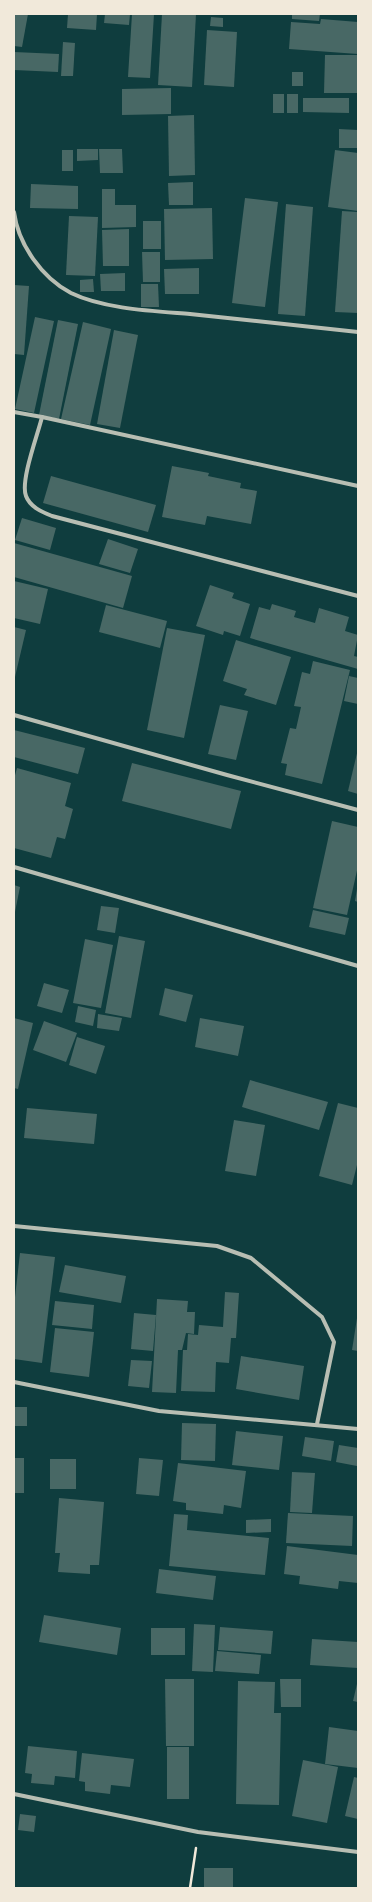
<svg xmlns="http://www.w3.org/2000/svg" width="372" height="1902" font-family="'Fira Sans Condensed',sans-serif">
  <rect width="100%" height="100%" fill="#0f3d3e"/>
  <g fill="#486865">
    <polygon points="15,14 28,14 22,47 14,46"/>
    <polygon points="68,14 97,14 96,30 67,28"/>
    <polygon points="105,14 130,14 129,25 104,23"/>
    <polygon points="132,14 154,14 150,78 128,77"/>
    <polygon points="162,14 196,14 192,87 158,85"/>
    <polygon points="292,14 320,14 319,21 292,19"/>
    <polygon points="211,17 223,18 223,27 210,26"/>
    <polygon points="321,19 358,22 358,54 289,49 291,22 320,24"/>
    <polygon points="207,30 237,32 234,87 204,85"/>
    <polygon points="63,42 75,43 73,76 61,76"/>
    <polygon points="14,52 59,54 58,72 14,70"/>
    <polygon points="325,55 358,55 358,93 324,93"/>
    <rect x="292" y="72" width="11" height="14"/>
    <polygon points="171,88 171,114 122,115 122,89"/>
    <rect x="273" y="94" width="11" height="19"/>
    <rect x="287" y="94" width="11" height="19"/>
    <polygon points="303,98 349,98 349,113 303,112"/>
    <polygon points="194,115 195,175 169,176 168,116"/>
    <polygon points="339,129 358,130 358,148 339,148"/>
    <polygon points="77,149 98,149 98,160 77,161"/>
    <polygon points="99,149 122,149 123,173 100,173"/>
    <rect x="62" y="150" width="11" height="21"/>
    <polygon points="335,150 358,153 358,211 328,207"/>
    <polygon points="193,182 193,205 169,205 168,183"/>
    <polygon points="31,184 78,186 78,209 30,208"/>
    <polygon points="102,189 115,189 115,205 136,205 136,227 102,228"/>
    <polygon points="245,198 278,202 265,307 232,303"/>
    <polygon points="286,204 313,207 305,316 278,314"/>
    <polygon points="212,208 213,259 165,260 164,209"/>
    <polygon points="342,211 358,212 358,313 335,312"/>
    <polygon points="69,216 98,217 95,276 66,275"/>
    <rect x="143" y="221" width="18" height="28"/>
    <polygon points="129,229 129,266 103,266 102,230"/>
    <polygon points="142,252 160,252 160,282 143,282"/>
    <polygon points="199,268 199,294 165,294 164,269"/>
    <polygon points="125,273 125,291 101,291 100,274"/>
    <polygon points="93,279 94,292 80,292 80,280"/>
    <polygon points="141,284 158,284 159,307 141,307"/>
    <polygon points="14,285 29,286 24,355 14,354"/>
    <polygon points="35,317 54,321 34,413 15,409"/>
    <polygon points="58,320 78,324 59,419 39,415"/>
    <polygon points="83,322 111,329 90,425 61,419"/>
    <polygon points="114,330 138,335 120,428 97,424"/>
    <polygon points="172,466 209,473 208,476 241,483 240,488 257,491 251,524 207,516 205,525 162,517"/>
    <polygon points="51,476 156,505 148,532 43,503"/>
    <polygon points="22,518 56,528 50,550 15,540"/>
    <polygon points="108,539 138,549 130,573 99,564"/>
    <polygon points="14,543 132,576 123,608 14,577"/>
    <polygon points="14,581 48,589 40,624 14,618"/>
    <polygon points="210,585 234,593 232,598 250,604 240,636 224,631 223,635 196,626"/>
    <polygon points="272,604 296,611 294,617 315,623 319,608 349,617 345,631 358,635 354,656 358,657 358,669 250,638 259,607 270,610"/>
    <polygon points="106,605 167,621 160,648 99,632"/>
    <polygon points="14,627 26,630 15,677 14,677"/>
    <polygon points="167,628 205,635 184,738 147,730"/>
    <polygon points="236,640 291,657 276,705 244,695 247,689 223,681"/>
    <polygon points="313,661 350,670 322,784 285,775 287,764 281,763 290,728 296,729 301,707 294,706 302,672 310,674"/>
    <polygon points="349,676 358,678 358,704 344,701"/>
    <polygon points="220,705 248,711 236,760 208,754"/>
    <polygon points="14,730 85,748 78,774 14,757"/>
    <polygon points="358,749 358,794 348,791"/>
    <polygon points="132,763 241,791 231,829 122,801"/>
    <polygon points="17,768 71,783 65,806 73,809 65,839 57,837 51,858 14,848 14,779"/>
    <polygon points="332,821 358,827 358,866 347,915 313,908"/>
    <polygon points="14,885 20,887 15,912 14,912"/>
    <polygon points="357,889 358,889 358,902 355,901"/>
    <polygon points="101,906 119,908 115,933 97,930"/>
    <polygon points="313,910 349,918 345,935 309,927"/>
    <polygon points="119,936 145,941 131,1018 105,1013"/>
    <polygon points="85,939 113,945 101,1008 73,1003"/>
    <polygon points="44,983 69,990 62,1013 37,1006"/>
    <polygon points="165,988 193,995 186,1022 159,1015"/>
    <polygon points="78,1006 96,1010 93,1026 75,1022"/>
    <polygon points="98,1014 122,1018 119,1031 97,1028"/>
    <polygon points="14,1018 33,1023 18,1089 14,1088"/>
    <polygon points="200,1018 244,1026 238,1056 195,1047"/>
    <polygon points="44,1021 77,1033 66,1062 33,1050"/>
    <polygon points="77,1037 105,1046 96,1074 69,1065"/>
    <polygon points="250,1080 328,1102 319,1130 242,1107"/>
    <polygon points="338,1103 358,1108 358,1161 352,1185 319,1176"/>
    <polygon points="27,1108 97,1114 94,1144 24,1138"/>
    <polygon points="234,1120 265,1125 256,1176 225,1171"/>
    <polygon points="20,1253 55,1257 42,1363 14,1359 14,1306"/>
    <polygon points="65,1265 126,1276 121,1303 59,1292"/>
    <polygon points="225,1292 239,1293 236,1338 231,1338 229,1363 216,1362 215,1392 181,1391 183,1350 187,1350 188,1334 198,1335 199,1325 223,1327"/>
    <polygon points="157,1299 188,1301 187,1312 195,1312 194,1334 186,1333 182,1350 178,1350 176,1393 152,1392"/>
    <polygon points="55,1301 94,1305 92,1329 52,1325"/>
    <polygon points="134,1313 156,1315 153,1351 131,1349"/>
    <polygon points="357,1318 358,1318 358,1351 352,1350"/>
    <polygon points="55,1328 94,1332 89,1377 50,1372"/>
    <polygon points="241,1356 304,1366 299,1400 236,1389"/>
    <polygon points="131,1360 152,1361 149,1388 128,1386"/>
    <rect x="14" y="1407" width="13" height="19"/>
    <polygon points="182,1423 216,1424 215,1461 181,1460"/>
    <polygon points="236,1431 283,1436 279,1470 232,1465"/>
    <polygon points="305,1437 334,1441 331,1461 302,1456"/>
    <polygon points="339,1445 358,1448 357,1466 336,1462"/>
    <rect x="14" y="1458" width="10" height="35"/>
    <polygon points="139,1458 163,1460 159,1496 136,1494"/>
    <rect x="50" y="1459" width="26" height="30"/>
    <polygon points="178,1463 246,1471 241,1508 224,1505 223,1514 186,1510 186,1503 173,1501"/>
    <polygon points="292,1472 315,1473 312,1513 290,1512"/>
    <polygon points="59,1498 104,1502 99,1565 90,1565 90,1574 58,1572 60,1553 55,1553"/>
    <polygon points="288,1513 353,1516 352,1546 286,1543"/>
    <polygon points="174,1514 188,1515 187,1530 269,1538 265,1575 169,1566"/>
    <polygon points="271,1519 271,1532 246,1533 246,1520"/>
    <polygon points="287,1546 358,1555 358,1583 339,1581 338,1589 299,1584 300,1576 284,1574"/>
    <polygon points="159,1569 216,1576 213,1600 156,1593"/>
    <polygon points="44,1615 121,1628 117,1655 39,1642"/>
    <polygon points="194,1624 215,1625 213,1672 192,1671"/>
    <polygon points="220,1627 273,1631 271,1654 218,1650"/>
    <rect x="151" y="1628" width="34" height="27"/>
    <polygon points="312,1639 358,1642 358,1668 310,1665"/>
    <polygon points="217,1651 261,1655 259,1674 215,1671"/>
    <polygon points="165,1679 194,1679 194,1746 166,1746"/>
    <polygon points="280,1679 301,1679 301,1707 281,1707"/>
    <polygon points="238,1681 275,1682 274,1713 281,1713 279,1805 236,1804"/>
    <polygon points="357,1684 358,1685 358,1702 353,1701"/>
    <polygon points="329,1727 358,1731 358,1768 325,1764"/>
    <polygon points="28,1746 77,1751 75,1778 55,1776 54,1785 31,1783 32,1774 25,1773"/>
    <rect x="167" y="1747" width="22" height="52"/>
    <polygon points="82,1753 134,1759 130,1787 111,1785 110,1794 85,1791 85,1782 79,1781"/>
    <polygon points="303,1760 338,1767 327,1823 292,1816"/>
    <polygon points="354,1777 358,1778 358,1819 345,1816"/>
    <polygon points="20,1814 36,1816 34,1832 18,1830"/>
    <rect x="204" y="1868" width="29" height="20"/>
  </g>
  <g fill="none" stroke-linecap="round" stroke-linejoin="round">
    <polyline stroke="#f1e9da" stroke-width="2.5" points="190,1888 196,1848"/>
    <g stroke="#b8beb3" stroke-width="4">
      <path d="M 14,212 C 18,244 42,278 71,293 C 104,309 153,311 190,314 C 246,320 302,326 358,332"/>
      <path d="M 14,412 L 42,417 C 38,434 20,481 26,496 C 30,507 42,512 52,516 L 358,596"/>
      <polyline points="42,417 358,486"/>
      <polyline points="14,715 227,775 358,810"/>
      <polyline points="14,867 358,966"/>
      <polyline points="14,1226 217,1246 251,1258 322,1317 334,1342 317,1424"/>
      <polyline points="14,1382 159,1411 358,1429"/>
      <polyline points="14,1794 198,1832 358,1852"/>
    </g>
  </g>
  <rect width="372" height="1902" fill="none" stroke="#f1e9da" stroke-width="30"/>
</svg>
